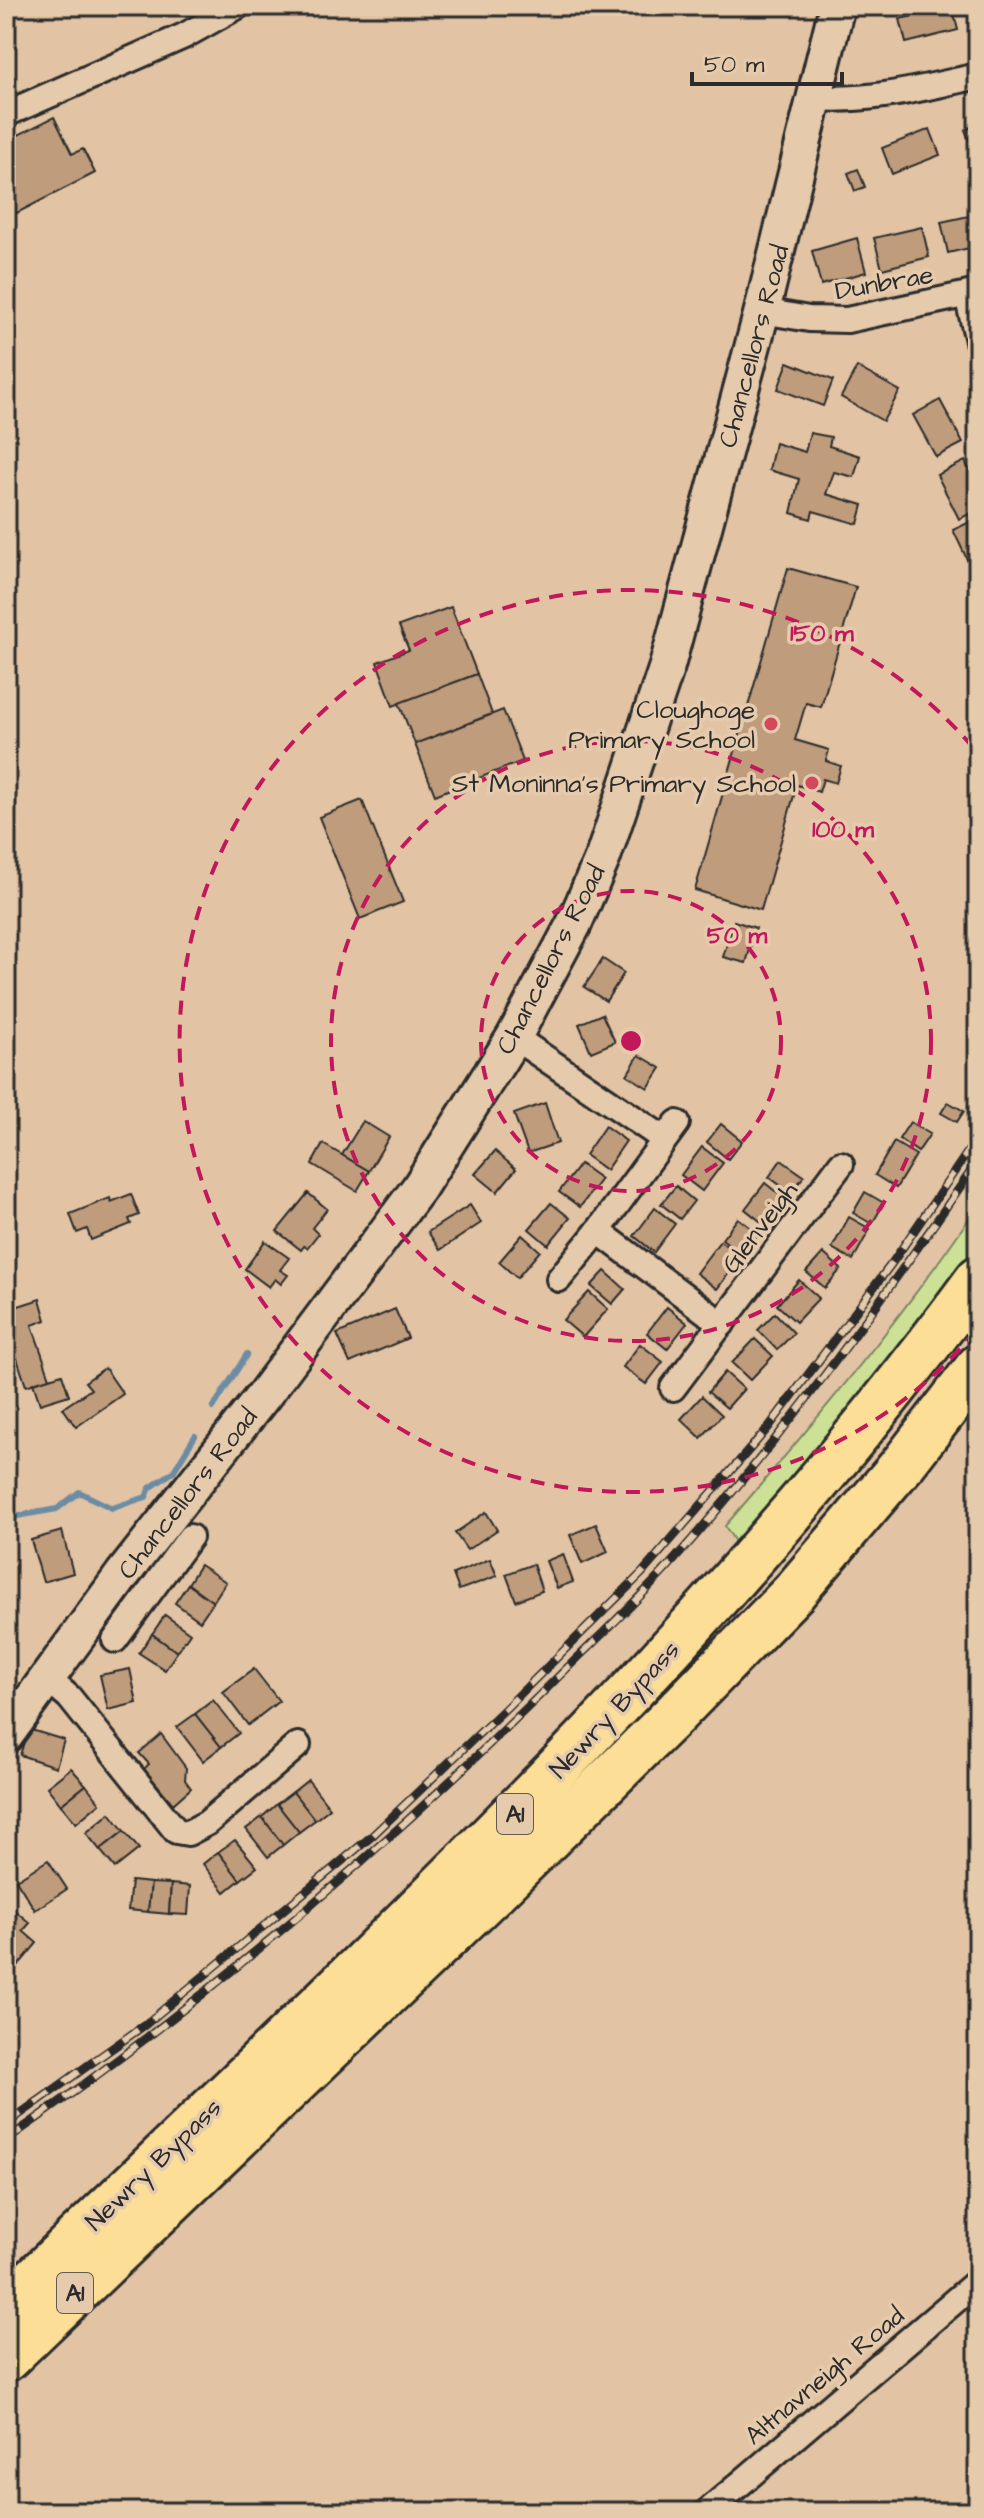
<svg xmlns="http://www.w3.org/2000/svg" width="984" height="2518" font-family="'Architects Daughter',sans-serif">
  <rect width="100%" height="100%" fill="#e2c4a5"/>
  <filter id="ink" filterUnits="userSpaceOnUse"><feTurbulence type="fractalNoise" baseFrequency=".0125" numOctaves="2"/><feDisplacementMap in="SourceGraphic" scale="16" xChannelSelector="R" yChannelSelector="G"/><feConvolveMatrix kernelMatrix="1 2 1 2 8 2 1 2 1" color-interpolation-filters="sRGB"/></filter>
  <g filter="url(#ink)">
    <path fill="#cce196" stroke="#7c8660" stroke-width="2" d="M 978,1205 L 978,1242 L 932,1311 L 737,1545 L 725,1526 C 815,1422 901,1320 978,1205 Z"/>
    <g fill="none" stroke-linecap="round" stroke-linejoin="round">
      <g stroke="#6c8ca4" stroke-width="6">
        <polyline points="213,1408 247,1354"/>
        <polyline points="6,1518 57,1509 79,1492 112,1508 146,1497 150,1488 173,1472 195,1436"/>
      </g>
    </g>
    <g fill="#bf9c7c" stroke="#2b2b2b" stroke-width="2">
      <polygon points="952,6 958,30 906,43 900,19"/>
      <polygon points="54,117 72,154 83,149 95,173 11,216 6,207 6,178 13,174 6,160 6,141"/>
      <polygon points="978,124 978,155 976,156 965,130"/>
      <polygon points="930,129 940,155 892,174 882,148"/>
      <polygon points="858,169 865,187 855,191 848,173"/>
      <polygon points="978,214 978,246 948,253 941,222"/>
      <polygon points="922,227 929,257 882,269 874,238"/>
      <polygon points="857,238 866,272 821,285 812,251"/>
      <polygon points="788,362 833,380 823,406 778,389"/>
      <polygon points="857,367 900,391 883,421 841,397"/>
      <polygon points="940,400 963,443 936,457 913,415"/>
      <polygon points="810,433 831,437 829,446 860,456 854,477 834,472 826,494 863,505 858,524 813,511 811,519 791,513 799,479 769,470 775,443 805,452"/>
      <polygon points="965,461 978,488 978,510 959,519 937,475"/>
      <polygon points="978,518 978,577 976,578 953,530"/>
      <polygon points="788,568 856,587 821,707 806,703 795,740 829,750 826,761 841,766 836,783 823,779 819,792 797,785 761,910 695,890"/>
      <polygon points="451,607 477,674 393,706 377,662 409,650 399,626"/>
      <polygon points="477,674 492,714 415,744 399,703"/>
      <polygon points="503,710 523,761 435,795 415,744"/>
      <polygon points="362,800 403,902 360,919 319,817"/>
      <polygon points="734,921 756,928 746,963 723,957"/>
      <polygon points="603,959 624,973 606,1001 584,987"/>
      <polygon points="602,1014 615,1042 591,1052 579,1024"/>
      <polygon points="639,1055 661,1068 648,1088 627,1075"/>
      <polygon points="948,1102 964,1111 957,1122 941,1113"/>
      <polygon points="545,1103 558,1143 528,1153 514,1114"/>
      <polygon points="363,1121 389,1137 369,1171 342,1155"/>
      <polygon points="910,1122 930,1134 918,1152 899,1139"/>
      <polygon points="721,1124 742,1141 728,1159 707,1142"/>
      <polygon points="605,1126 626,1141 606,1170 585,1155"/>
      <polygon points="894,1142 916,1155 896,1188 875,1175"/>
      <polygon points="323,1144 369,1171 357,1191 312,1164"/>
      <polygon points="702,1147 723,1163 702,1191 681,1175"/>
      <polygon points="495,1151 516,1169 497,1192 475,1174"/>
      <polygon points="781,1160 804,1176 791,1193 769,1177"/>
      <polygon points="580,1164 601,1179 580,1207 559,1192"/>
      <polygon points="765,1183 785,1199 765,1225 745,1209"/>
      <polygon points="676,1186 694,1201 680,1219 661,1204"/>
      <polygon points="865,1192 884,1203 872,1224 853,1213"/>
      <polygon points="308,1193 327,1209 312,1228 318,1234 307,1248 304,1246 301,1250 277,1231"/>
      <polygon points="131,1194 139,1215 129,1219 131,1224 91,1240 87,1229 77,1233 70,1214 110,1198 111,1202"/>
      <polygon points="551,1203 570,1218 548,1245 529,1229"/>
      <polygon points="470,1205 481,1223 440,1250 428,1232"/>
      <polygon points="655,1208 675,1224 654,1252 634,1236"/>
      <polygon points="849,1217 870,1229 853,1260 832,1248"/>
      <polygon points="738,1218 759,1234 743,1255 722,1239"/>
      <polygon points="522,1235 540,1251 517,1278 499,1262"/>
      <polygon points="265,1241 289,1258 280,1270 288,1275 281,1284 275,1279 269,1287 245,1269"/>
      <polygon points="720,1241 741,1257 717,1289 696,1273"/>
      <polygon points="823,1253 841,1269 825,1288 806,1272"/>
      <polygon points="605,1271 625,1289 612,1304 591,1286"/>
      <polygon points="799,1280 819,1298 796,1322 777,1305"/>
      <polygon points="589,1292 608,1309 583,1337 563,1320"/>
      <polygon points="40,1299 46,1320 32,1325 50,1378 26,1386 6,1325 6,1310"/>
      <polygon points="667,1307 687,1323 667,1349 647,1333"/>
      <polygon points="395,1309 408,1338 350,1363 337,1334"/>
      <polygon points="775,1313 794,1333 777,1350 758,1330"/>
      <polygon points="755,1339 773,1356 750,1380 732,1363"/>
      <polygon points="640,1344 663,1362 646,1384 623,1367"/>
      <polygon points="105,1368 123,1394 76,1427 63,1408 91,1389 85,1382"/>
      <polygon points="725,1372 744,1389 727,1408 708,1392"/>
      <polygon points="62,1374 69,1395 40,1404 33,1383"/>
      <polygon points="702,1396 722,1415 701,1438 681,1419"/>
      <polygon points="486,1512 497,1530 467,1550 455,1533"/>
      <polygon points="596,1524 608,1552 582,1564 570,1535"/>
      <polygon points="62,1531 73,1573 43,1582 31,1540"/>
      <polygon points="563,1554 573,1582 557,1588 546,1561"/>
      <polygon points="490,1559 497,1576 459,1590 453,1574"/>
      <polygon points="533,1564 542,1591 516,1601 506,1574"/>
      <polygon points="200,1565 226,1582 213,1602 188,1584"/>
      <polygon points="188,1584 213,1602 200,1621 175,1603"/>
      <polygon points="165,1615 190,1633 177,1652 152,1634"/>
      <polygon points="152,1634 177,1652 165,1670 139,1653"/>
      <polygon points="130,1669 137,1703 108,1710 100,1675"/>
      <polygon points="254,1669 279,1701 248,1725 223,1692"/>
      <polygon points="213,1700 239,1733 221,1747 195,1714"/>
      <polygon points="195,1714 221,1747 203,1761 177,1727"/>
      <polygon points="28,1729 64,1740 56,1767 20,1755"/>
      <polygon points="161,1734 186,1768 185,1780 191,1788 173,1804 144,1769 149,1764 139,1753"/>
      <polygon points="71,1768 86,1785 61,1805 47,1787"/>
      <polygon points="308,1780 330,1808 315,1820 293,1792"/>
      <polygon points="86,1785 100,1803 76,1823 61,1805"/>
      <polygon points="293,1792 315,1820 299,1832 277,1804"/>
      <polygon points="277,1804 299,1832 283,1845 262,1817"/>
      <polygon points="110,1813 124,1831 100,1850 86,1833"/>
      <polygon points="262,1817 283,1845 268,1857 246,1829"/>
      <polygon points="124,1831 139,1849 115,1868 100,1850"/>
      <polygon points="235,1840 257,1867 240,1880 218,1852"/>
      <polygon points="218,1852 240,1880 225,1892 203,1864"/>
      <polygon points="48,1860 67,1889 35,1910 16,1880"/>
      <polygon points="131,1881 151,1883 148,1912 128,1910"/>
      <polygon points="151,1883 171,1884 169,1914 148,1912"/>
      <polygon points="171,1884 190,1886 188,1915 169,1914"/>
      <polygon points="6,1903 30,1923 23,1931 37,1943 18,1966 6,1957"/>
    </g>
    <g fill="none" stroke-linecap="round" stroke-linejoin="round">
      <g stroke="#2b2b2b" stroke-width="30">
        <g id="street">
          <path d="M 816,98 C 872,102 923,88 978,76"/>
          <polyline points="6,114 184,36 238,6"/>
          <polyline points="967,295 978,341"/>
          <polyline points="762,311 809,319 847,320 978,292"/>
          <polyline points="514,1037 664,1139"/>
          <polyline points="598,1231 722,1324"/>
          <polyline points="559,1279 598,1231 677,1123"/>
          <polyline points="673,1388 841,1164"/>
          <polyline points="115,1640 190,1537"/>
          <polyline points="48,1679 69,1697 176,1831 188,1833 207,1823 298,1745"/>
          <polyline points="707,2512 978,2281"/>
        </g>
      </g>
      <g stroke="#2b2b2b" stroke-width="40">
        <polyline id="secondary" points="6,1735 123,1574 264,1395 419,1188 514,1037 574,924 603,857 667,666 762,311 837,6"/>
      </g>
      <g stroke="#2b2b2b" stroke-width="50">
        <g id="highway">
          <path d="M 6,2306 C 345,1979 698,1660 978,1279"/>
          <polyline points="6,2359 495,1891 675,1714 794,1592 903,1464 978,1367"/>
        </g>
      </g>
      <use href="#street" stroke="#e5caac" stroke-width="24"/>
      <use href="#secondary" stroke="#e5caac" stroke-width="34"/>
      <use href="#highway" stroke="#fcde96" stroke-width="44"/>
      <g stroke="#2b2b2b" stroke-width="9">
        <g id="rail">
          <polyline points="6,2124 146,2024 372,1836 509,1705 642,1573 768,1428 892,1263 978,1137"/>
          <path d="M 6,2140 C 201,2005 383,1851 551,1684 C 592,1643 635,1604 674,1560 C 785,1435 883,1299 978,1161"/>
        </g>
      </g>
      <use href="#rail" stroke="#e5caac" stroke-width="6" stroke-dasharray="18" stroke-linecap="butt"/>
    </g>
  </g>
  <g fill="none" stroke="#c2185b" stroke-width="4" stroke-dasharray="14 10">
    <circle cx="631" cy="1041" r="150"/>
    <circle cx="631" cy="1041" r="300"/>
    <path d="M976 1331A451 451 0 1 1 976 751"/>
  </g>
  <g fill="#d1495b" stroke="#e5caac" stroke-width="3">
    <circle cx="771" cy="724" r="8"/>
    <circle cx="812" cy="783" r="8"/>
  </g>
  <g text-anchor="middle" stroke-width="7" stroke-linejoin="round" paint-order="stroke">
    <g fill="#e5caac" stroke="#635b52" stroke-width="2">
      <rect x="497" y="1794" width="36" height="40" rx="6"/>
      <rect x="57" y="2273" width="36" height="40" rx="6"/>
    </g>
    <g font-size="24" font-weight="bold" fill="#2b2b2b">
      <text x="515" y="1822">A1</text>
      <text x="75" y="2301">A1</text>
    </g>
    <g font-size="26" fill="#2b2b2b" stroke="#e5caac">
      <text transform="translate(884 282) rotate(-10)" y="9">Dunbrae</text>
      <text transform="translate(753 346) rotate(-75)" y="9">Chancellors Road</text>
      <text transform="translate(550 959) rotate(-63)" y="9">Chancellors Road</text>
      <text transform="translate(759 1227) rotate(-53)" y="9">Glenveigh</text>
      <text transform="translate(187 1493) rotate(-52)" y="9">Chancellors Road</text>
      <text transform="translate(614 1709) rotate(-47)" y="9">Newry Bypass</text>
      <text transform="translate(153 2164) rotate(-44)" y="9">Newry Bypass</text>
      <text transform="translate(824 2375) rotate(-40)" y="9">Altnavneigh Road</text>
    </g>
    <g font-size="26" fill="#2b2b2b" stroke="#e5caac" text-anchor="end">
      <text x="755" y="718">Cloughoge<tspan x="755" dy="30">Primary School</tspan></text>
      <text x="796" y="792">St Moninna's Primary School</text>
    </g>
  </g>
  <circle cx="631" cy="1041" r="12" fill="#c2185b" stroke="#e5caac" stroke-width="4"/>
  <g font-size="24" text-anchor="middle" font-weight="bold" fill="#c2185b" stroke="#e5caac" stroke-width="7" stroke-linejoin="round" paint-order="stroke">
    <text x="822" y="641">150 m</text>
    <text x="843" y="837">100 m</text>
    <text x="737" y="943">50 m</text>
  </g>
  <rect width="984" height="2518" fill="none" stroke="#e5caac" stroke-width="32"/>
  <rect x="16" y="16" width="952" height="2486" fill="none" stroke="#2b2b2b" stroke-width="3" filter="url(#ink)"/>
  <path d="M692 72v12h150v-12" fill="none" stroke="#2b2b2b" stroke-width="4"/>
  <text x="704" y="72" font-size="24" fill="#2b2b2b" stroke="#e5caac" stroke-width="6" paint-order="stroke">50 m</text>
</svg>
